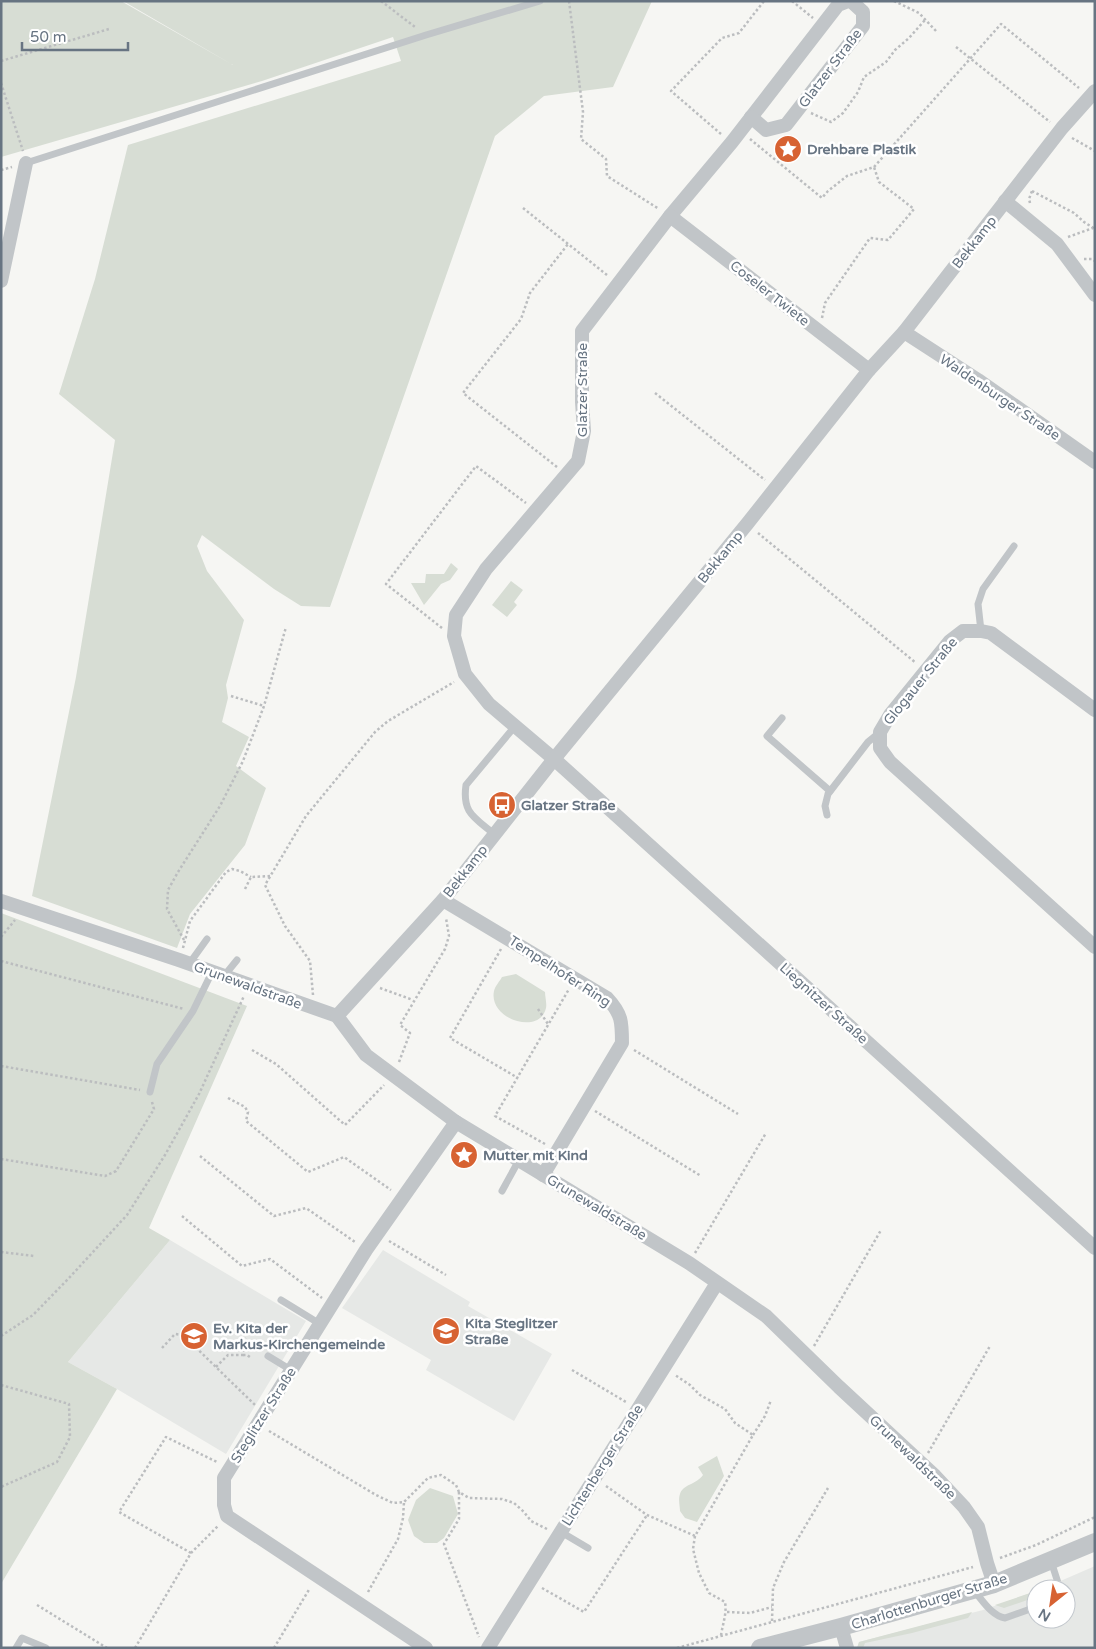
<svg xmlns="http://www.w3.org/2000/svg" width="1096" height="1649" font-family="'Varela Round',sans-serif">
  <rect width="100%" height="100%" fill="#f6f6f3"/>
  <g fill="#e6e8e6">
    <polygon points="170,1240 306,1321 226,1454 117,1389 68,1362"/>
    <polygon points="383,1250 470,1302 468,1306 552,1354 514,1421 426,1370 431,1360 342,1308"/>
    <polygon points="1095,1566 1095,1648 857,1648 859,1642 983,1610 1036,1591 1036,1619 1066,1619 1066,1589 1042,1589"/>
  </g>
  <g fill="#d7ddd4">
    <polygon points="1,1 121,1 233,65 123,1 652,1 613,87 544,96 495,136 330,607 301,606 274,589 202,535 197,546 207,571 244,620 226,685 228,698 222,722 249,737 236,766 266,788 245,845 190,914 177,948 32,896 76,677 115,440 59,394 95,279 128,145 401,61 393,37 262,81 1,157"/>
    <polygon points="451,563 458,569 450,580 441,584 424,605 411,583 425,583 426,574 444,574"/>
    <polygon points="511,581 523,590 514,602 517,605 507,617 492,605"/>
    <polygon points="1,913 247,1006 149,1228 170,1240 68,1362 117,1389 1,1584"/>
    <path d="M 516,974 L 545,992 C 545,997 547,1003 546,1008 C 540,1036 488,1019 494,991 C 495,986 500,981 502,977 Z"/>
    <path d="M 717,1456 L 724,1476 L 697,1522 L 685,1518 L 680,1511 C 680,1506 678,1499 680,1494 C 683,1484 696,1485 703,1475 L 698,1467 Z"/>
    <polygon points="430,1488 453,1496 458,1514 444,1538 437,1543 424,1543 414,1536 408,1520 416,1500"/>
    <polygon points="1036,1591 1036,1597 1004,1608 995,1605"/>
    <polygon points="972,1612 968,1618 912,1633 865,1643 863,1648 857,1648 859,1642"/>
  </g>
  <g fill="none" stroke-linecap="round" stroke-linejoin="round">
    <g stroke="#bbbdbf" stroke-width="2.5" stroke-dasharray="2.5 2.5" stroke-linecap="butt">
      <polyline points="381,1 415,27"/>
      <polyline points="569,1 583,112 581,139 606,159 607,176 659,209"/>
      <polyline points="792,1 813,18"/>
      <polyline points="894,1 919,13 936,31"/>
      <polyline points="956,47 1050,122"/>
      <polyline points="1,61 109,29"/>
      <polyline points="1,83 23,151"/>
      <polyline points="811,113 831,122 843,113 858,92 864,77 886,62 895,50 909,38 925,20"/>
      <polyline points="721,134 671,91 722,38 739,33 764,1"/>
      <polyline points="1072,138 1095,151"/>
      <polyline points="750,139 822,198 828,191 847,176 874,167 1001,24 1079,88"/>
      <polyline points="1,170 12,167"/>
      <polyline points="1032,191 1074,213 1084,222 1095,229"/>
      <polyline points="1030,203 1029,199 1032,191"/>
      <polyline points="523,208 607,275"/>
      <polyline points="1068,237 1093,228"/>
      <polyline points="1084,259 1092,259 1095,261"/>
      <polyline points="822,318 825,303 870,238 888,240 914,209 879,182 874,167"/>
      <polyline points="655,393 765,480"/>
      <polyline points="557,467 463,393 521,319 530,293 568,244"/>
      <polyline points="758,533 916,663"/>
      <polyline points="442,628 386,584 476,466 526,503"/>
      <polyline points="231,696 264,706"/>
      <polyline points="245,889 251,877 270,876"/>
      <polyline points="1,937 15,920"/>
      <polyline points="184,940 167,909 168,890 178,872 220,806 243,761 264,706 286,627"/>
      <polyline points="183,948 190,921 226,872 232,869 240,871 251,877"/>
      <polyline points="501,949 450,1038 518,1078"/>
      <polyline points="1,961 184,1009"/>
      <polyline points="380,988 413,1000"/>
      <polyline points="313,995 310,961 285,926 265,885 306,816 375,732 388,721 454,682"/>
      <polyline points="538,1009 548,1024"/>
      <polyline points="252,1050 276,1064 345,1125 384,1085"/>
      <polyline points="634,1050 738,1114"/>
      <polyline points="399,1062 410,1033 400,1025 445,949 449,936 446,918"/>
      <polyline points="1,1066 140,1090"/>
      <polyline points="228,1098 245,1107 248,1112 246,1121 308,1172 344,1157 391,1190"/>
      <polyline points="595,1111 701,1176"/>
      <polyline points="545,1144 495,1116 569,989"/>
      <polyline points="200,1156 274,1216 306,1208 355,1242"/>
      <polyline points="1,1159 105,1176 116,1171 154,1109 152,1102"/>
      <polyline points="182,1216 242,1266 270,1259 322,1298"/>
      <polyline points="389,1241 446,1275"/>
      <polyline points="1,1252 34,1256"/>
      <polyline points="695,1253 766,1133"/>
      <polyline points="1,1336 33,1315 69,1278 127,1215 165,1155 199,1094 244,996"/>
      <polyline points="814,1346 881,1230"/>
      <polyline points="162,1348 175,1334 183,1335 255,1405"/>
      <polyline points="243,1355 247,1355 251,1358"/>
      <polyline points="216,1367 228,1355 243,1355 243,1341 246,1338"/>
      <polyline points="572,1370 626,1402"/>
      <polyline points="1,1385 69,1404 70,1437 57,1462 1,1487"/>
      <polyline points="269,1431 376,1495 393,1503 404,1502 428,1478 441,1475 456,1485 459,1492 469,1498 502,1499 514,1503 524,1512 531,1521 547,1529"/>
      <polyline points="753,1435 765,1416 771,1400"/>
      <polyline points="928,1453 990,1346"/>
      <polyline points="606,1486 647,1515 695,1536 753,1435 735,1423 725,1409 700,1395 690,1385 675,1375"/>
      <polyline points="459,1492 459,1519 444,1544 479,1637"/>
      <path d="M 695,1536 L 693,1549 L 699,1573 L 709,1593 L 725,1602 C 727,1613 723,1623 721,1635"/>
      <polyline points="191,1553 119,1512 166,1437 217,1462"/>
      <polyline points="1000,1558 1036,1545 1095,1517"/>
      <polyline points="542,1588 584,1612 647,1515"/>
      <polyline points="368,1592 398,1539 403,1518 404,1502"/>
      <polyline points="37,1605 107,1648"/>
      <polyline points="727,1612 750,1613 772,1607"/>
      <polyline points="772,1621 773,1588 784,1562 828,1488"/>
      <polyline points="135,1648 191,1553 218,1526"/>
      <polyline points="274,1648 310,1588"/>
      <polyline points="677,1648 973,1567"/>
    </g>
    <g stroke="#c1c5c8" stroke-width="7">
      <polyline points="26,163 426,35 540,1"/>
      <polyline points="981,631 978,604 983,589 1014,546"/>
      <polyline points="782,718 767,736 830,791"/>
      <polyline points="827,815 825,806 828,794 868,742 879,733"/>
      <path d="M 494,834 C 474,817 462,813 466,785 L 516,725"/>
      <polyline points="189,964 207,939"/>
      <polyline points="224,976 237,960"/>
      <polyline points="150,1092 157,1064 193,1011 212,972"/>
      <polyline points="502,1191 519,1160"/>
      <polyline points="281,1300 320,1324"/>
      <polyline points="268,1356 291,1370"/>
      <polyline points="561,1532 588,1548"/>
      <polyline points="1051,1561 1060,1589"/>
      <path d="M 975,1592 C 983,1601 992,1616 1005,1618 L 1036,1607"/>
      <polyline points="16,1648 22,1638 46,1648"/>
    </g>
    <g stroke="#c1c5c8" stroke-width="14">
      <polyline points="848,1 838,5 732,142 670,216 582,331 582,402 584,431 578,461 486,569 456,615 454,636 465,674 489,704 554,759 1095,1248"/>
      <polyline points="751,117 766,130 786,125 863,26 863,12 851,1"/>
      <polyline points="1005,201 1057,244 1095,295"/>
      <polyline points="670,216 869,370"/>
      <polyline points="1,281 26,163"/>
      <polyline points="904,332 978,380 1095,462"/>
      <polyline points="1095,710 991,633 981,631 963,631 950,641 890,715 880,732 880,748 890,762 1095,947"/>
      <path d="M 443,900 L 607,998 C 622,1014 622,1022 622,1043 L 543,1175"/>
      <polyline points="1,901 179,960 337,1016 366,1055 456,1122 689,1263 766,1316 839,1387 935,1476 964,1507 978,1527 987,1563 994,1584"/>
      <polyline points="337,1016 443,900 554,759 747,524 869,370 904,332 1062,128 1095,91"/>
      <polyline points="841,1627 847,1648"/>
      <polyline points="426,1648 227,1516 224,1505 224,1478 366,1250 456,1122"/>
      <polyline points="488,1648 717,1283"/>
    </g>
    <polyline stroke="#c1c5c8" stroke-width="18" points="760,1648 841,1627 994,1584 1095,1542"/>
  </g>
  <defs>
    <g id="sight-disc" transform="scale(1.4375)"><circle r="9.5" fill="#d76232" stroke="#fff"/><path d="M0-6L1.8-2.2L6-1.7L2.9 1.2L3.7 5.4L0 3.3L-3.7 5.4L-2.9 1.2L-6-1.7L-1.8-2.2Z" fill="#fff"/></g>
    <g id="bus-disc" transform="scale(1.4375)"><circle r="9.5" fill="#d76232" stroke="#fff"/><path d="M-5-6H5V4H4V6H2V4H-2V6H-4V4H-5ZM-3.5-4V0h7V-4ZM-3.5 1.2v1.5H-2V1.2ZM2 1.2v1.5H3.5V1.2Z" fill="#fff"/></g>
    <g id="school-disc" transform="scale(1.4375)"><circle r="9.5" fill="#d76232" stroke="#fff"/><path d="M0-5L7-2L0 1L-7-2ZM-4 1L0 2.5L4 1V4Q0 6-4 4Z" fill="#fff"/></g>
  </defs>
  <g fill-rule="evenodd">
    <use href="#sight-disc" x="788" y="149"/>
    <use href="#bus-disc" x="502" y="805"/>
    <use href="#sight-disc" x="464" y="1155"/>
    <use href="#school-disc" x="446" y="1331"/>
    <use href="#school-disc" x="194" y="1336"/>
  </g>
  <g text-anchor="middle" stroke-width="5" stroke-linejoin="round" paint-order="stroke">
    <g font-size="14" fill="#677482" stroke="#fff">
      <text transform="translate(830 68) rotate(-53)" y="5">Glatzer Straße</text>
      <text transform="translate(974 242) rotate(-52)" y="5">Bekkamp</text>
      <text transform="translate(770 293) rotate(38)" y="5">Coseler Twiete</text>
      <text transform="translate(582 390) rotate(-90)" y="5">Glatzer Straße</text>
      <text transform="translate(1000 397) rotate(34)" y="5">Waldenburger Straße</text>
      <text transform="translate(720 557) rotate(-51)" y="5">Bekkamp</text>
      <text transform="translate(920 681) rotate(-51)" y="5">Glogauer Straße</text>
      <text transform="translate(465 871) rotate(-52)" y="5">Bekkamp</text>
      <text transform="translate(560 971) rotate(33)" y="5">Tempelhofer Ring</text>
      <text transform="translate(248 985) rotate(20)" y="5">Grunewaldstraße</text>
      <text transform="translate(824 1003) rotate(42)" y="5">Liegnitzer Straße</text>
      <text transform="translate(597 1207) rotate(31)" y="5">Grunewaldstraße</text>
      <text transform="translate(263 1415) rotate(-58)" y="5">Steglitzer Straße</text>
      <text transform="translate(913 1457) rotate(44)" y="5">Grunewaldstraße</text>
      <text transform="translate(602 1465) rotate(-58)" y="5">Lichtenberger Straße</text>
      <text transform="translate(929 1601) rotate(-17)" y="5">Charlottenburger Straße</text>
    </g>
    <g font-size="14" font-weight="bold" fill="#677482" stroke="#fff" text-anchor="start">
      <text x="807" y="154">Drehbare Plastik</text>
      <text x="521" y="810">Glatzer Straße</text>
      <text x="483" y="1160">Mutter mit Kind</text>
      <text x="465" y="1328">Kita Steglitzer<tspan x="465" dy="16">Straße</tspan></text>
      <text x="213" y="1333">Ev. Kita der<tspan x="213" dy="16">Markus-Kirchengemeinde</tspan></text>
    </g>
  </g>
  <rect width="1096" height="1649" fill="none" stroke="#677482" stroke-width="5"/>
  <g transform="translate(1051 1604) rotate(210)"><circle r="24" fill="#ffffff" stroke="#c2c7cd"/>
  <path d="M0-4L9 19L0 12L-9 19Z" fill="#d76232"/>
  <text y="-8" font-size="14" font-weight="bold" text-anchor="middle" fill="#677482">N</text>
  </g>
  <path d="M22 42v8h106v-8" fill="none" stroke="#677482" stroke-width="2.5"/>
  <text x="30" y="42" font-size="15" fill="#677482" stroke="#ffffff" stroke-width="4" paint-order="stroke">50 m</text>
</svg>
